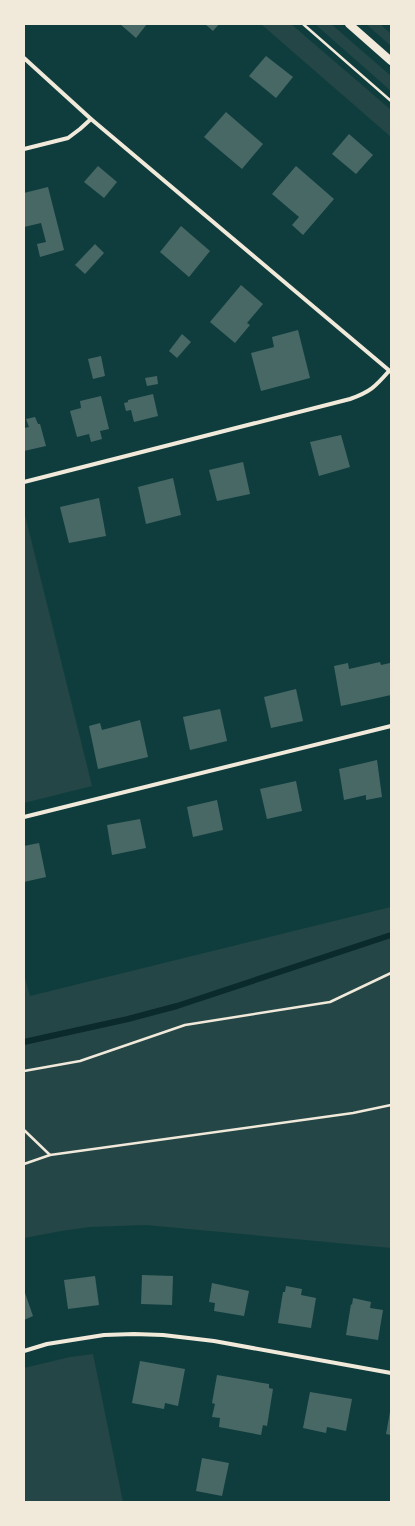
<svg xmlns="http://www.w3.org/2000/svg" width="415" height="1526" font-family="'Noto Sans',sans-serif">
  <rect width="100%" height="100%" fill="#0f3d3e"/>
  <g fill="#244646">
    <polygon points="261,24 291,24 391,110 391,137"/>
    <polygon points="315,24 331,24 391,76 391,91"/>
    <polygon points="366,24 380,24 391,34 391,46"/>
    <polygon points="24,511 92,786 24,803"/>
    <polygon points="391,907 391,1248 146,1225 90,1227 61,1231 24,1238 24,974 30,996"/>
    <polygon points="93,1354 123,1502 24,1502 24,1368 70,1357"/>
  </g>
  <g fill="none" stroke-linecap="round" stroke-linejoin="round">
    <polyline stroke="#0a2a2b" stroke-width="6" points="24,1042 128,1019 177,1006 391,935"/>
  </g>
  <g fill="#486865">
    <polygon points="120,24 147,24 136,38"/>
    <polygon points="205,24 219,24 213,31"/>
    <polygon points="266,56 293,77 276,98 249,76"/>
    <polygon points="226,112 263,144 242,169 204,137"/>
    <polygon points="349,134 373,155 356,174 332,154"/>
    <polygon points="98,166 117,182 104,198 84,182"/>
    <polygon points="296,166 334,199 303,235 292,225 299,217 272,194"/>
    <polygon points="48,187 64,250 40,257 37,244 46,242 41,223 24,227 24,193"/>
    <polygon points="181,226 210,251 189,277 160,252"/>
    <polygon points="95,244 104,253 85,274 75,265"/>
    <polygon points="241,285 263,304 247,323 250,325 235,343 210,322"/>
    <polygon points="298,330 310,378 261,391 251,353 274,347 272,337"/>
    <polygon points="182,334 191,342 177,358 169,351"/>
    <polygon points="101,356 105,376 93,379 88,359"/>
    <polygon points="157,376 158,384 147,386 145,378"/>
    <polygon points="153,394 158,416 134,422 131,410 126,411 124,403 128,402 128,400"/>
    <polygon points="101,396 109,429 100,431 102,439 91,442 89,434 77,437 70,411 81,408 80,401"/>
    <polygon points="35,417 38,424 40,424 46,446 24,451 24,428 29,427 26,419"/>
    <polygon points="341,435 350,467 319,476 310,442"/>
    <polygon points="243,462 250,494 217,501 209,470"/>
    <polygon points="173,478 181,515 146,524 138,487"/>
    <polygon points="99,498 106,536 69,543 60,507"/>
    <polygon points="380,662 381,665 390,663 391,695 341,706 334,666 348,663 349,669"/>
    <polygon points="296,689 303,721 271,728 264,697"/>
    <polygon points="220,709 227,741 190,750 183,717"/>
    <polygon points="140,720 148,757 98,769 89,726 100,723 102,730"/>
    <polygon points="377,760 382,797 366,800 366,795 344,800 339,769"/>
    <polygon points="296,781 302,811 267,819 260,789"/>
    <polygon points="217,800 223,830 193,837 187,807"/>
    <polygon points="140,819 146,848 112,855 107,825"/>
    <polygon points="39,843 46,877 24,882 24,846"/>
    <polygon points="142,1275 173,1276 172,1305 141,1304"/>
    <polygon points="95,1276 99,1305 68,1309 64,1280"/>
    <polygon points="212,1283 249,1291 244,1316 214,1311 215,1303 209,1302"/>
    <polygon points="286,1286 302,1289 301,1295 316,1298 311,1328 278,1323 283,1292 285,1292"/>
    <polygon points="24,1290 33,1316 24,1320"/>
    <polygon points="353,1298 371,1302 370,1308 383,1310 378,1340 346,1335 351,1304 352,1305"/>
    <polygon points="140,1361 185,1369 178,1406 165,1403 164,1409 132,1403"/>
    <polygon points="217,1375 269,1384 269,1388 273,1389 267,1426 263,1425 261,1435 219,1427 220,1418 212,1417 215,1404 212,1403"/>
    <polygon points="310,1392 352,1399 346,1431 327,1427 326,1433 303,1428"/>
    <polygon points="390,1412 391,1412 391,1435 386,1434"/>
    <polygon points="202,1458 229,1463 222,1496 196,1491"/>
  </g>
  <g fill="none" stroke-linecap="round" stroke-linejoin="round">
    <g stroke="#f1e9da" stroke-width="2.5">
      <polyline points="303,24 391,101"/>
      <polyline points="24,1071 80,1061 185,1025 330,1002 391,973"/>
      <polyline points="24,1130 50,1155"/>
      <polyline points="24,1164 50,1155 353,1113 391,1105"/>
    </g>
    <g stroke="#f1e9da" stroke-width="4">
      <polyline points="24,58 91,119 391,372"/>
      <polyline points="24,149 68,138 80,129 91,119"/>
      <path d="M 24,482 L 350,399 C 370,392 375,387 389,371"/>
      <polyline points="24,817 391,726"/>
      <polyline points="24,1351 47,1344 104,1335 134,1334 163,1335 214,1341 391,1373"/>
    </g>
    <polyline stroke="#f1e9da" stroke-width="8" points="349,24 391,61"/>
  </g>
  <rect width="415" height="1526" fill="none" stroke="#f1e9da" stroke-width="50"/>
</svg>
